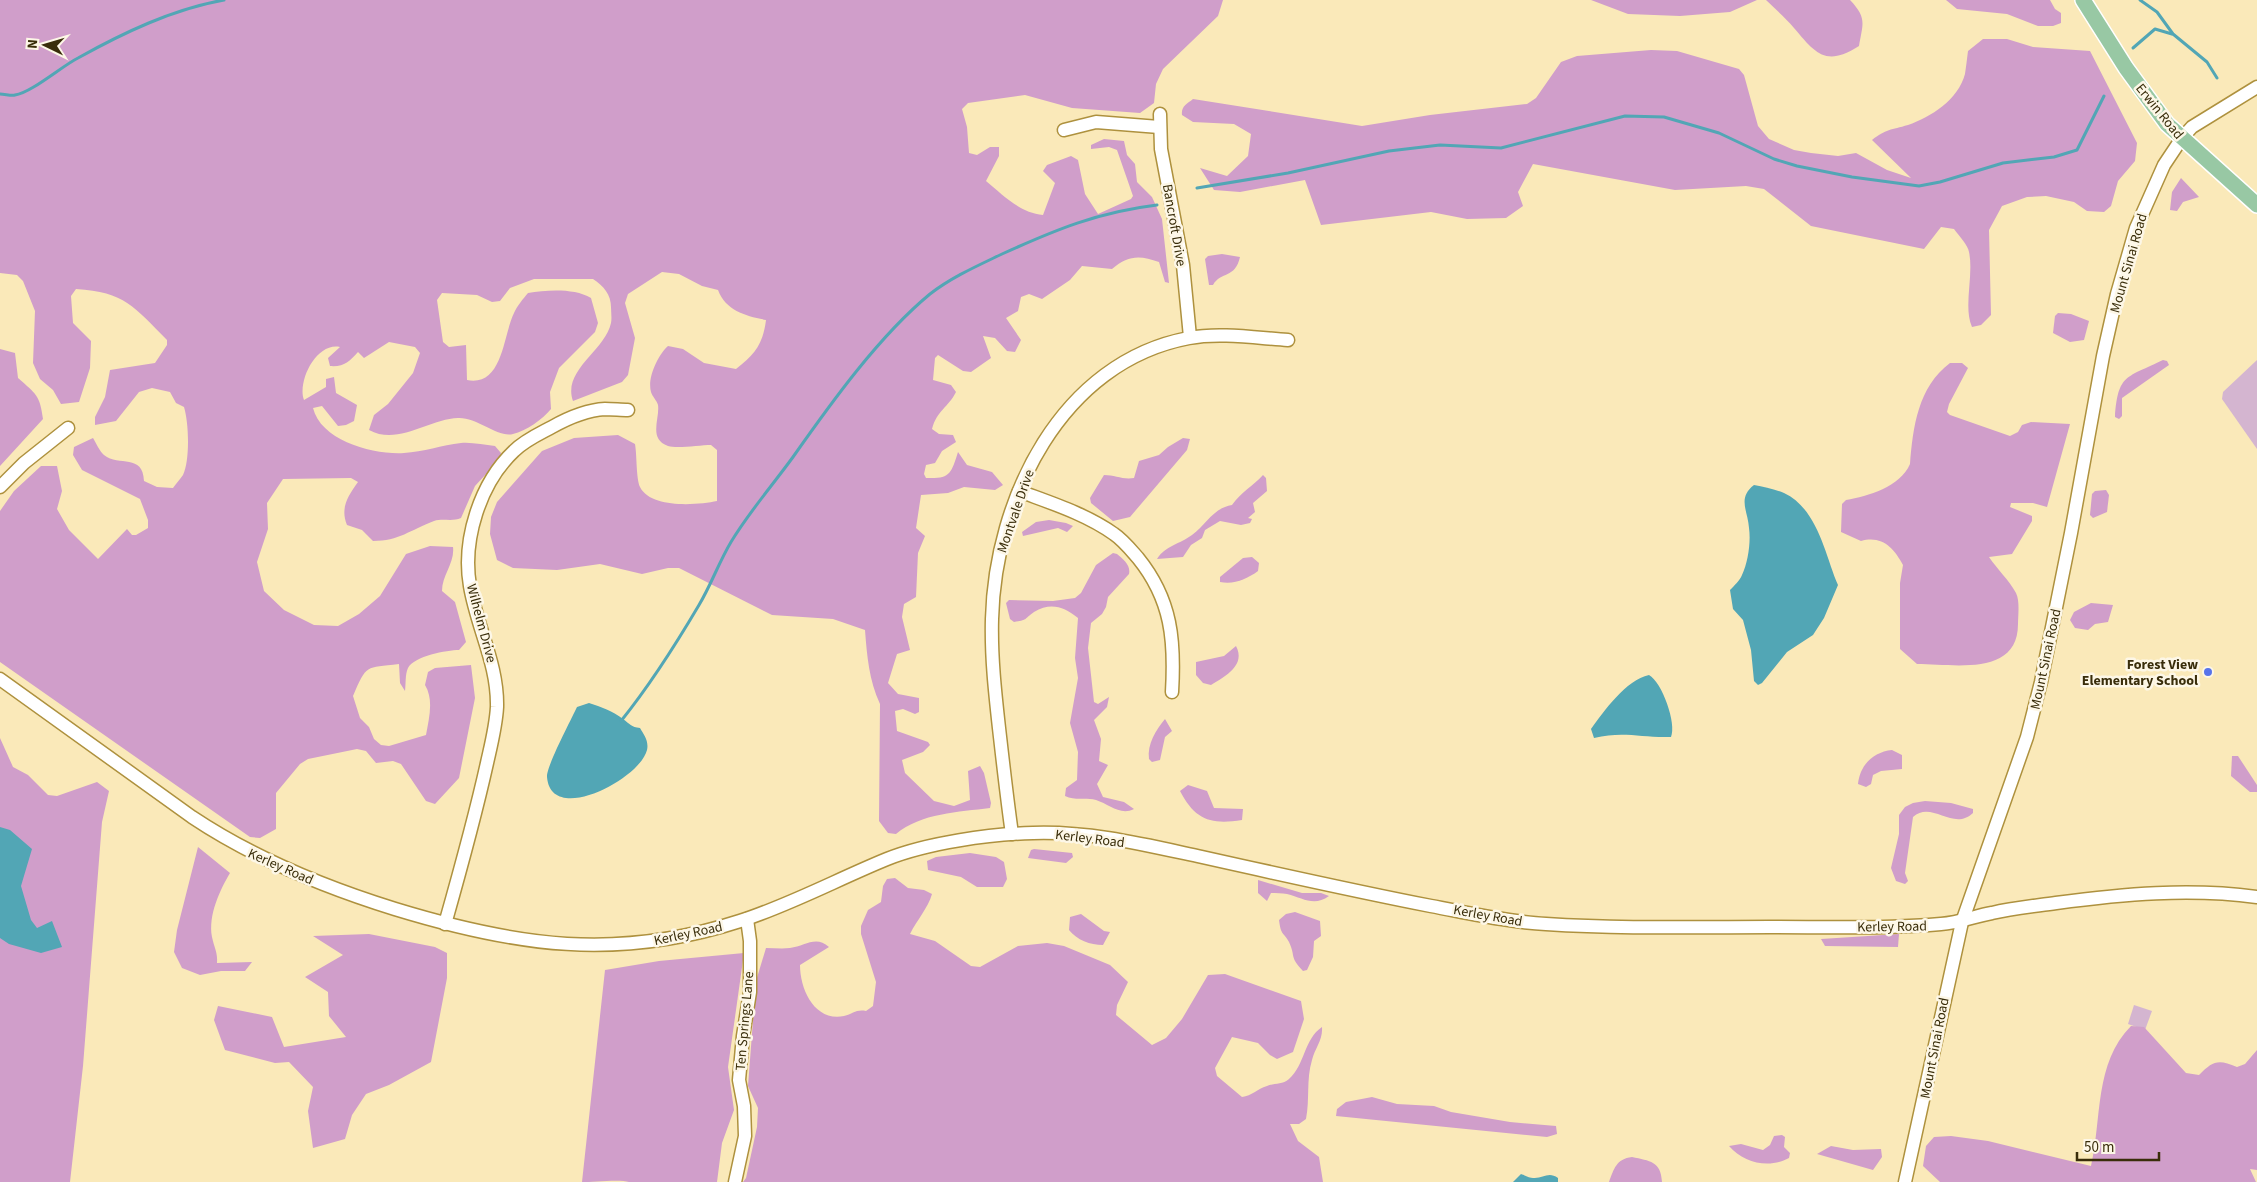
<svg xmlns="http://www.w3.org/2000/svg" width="2257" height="1182" font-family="'Source Sans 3',sans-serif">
  <rect width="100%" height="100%" fill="#fae9b9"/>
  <g fill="#d4b5d0">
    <polygon points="2257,360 2257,449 2222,399 2223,392"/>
    <polygon points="2134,1005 2152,1011 2145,1030 2128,1024"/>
  </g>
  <g fill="#d09eca">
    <path d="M 0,0 L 1223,0 L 1218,16 L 1163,69 L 1156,84 L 1154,103 L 1140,113 L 1072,108 L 1025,95 L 968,103 L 962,109 L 967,127 L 969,153 L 977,155 L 990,147 L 999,147 L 999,156 L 986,181 C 1003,195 1020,213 1043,215 L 1055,183 L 1043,171 L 1047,165 L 1071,156 L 1078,160 L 1085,194 L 1098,214 L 1131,199 L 1133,196 L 1117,150 L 1109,147 L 1091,149 L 1091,145 L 1104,139 L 1124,141 L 1127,155 L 1135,164 L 1137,182 L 1152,197 L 1162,219 L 1169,283 L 1165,282 L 1159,262 C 1140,255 1128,255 1112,269 L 1082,266 L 1070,280 L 1042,299 L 1029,294 L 1021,297 L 1018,311 L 1006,318 L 1021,340 L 1015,352 L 1007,351 L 995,338 L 983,336 L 991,358 L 971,372 L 963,371 L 938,355 L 935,358 L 933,380 L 951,385 L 956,392 C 948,408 937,410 932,429 L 939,434 L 953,435 L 956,442 L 942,451 L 935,463 L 926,465 L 924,474 L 926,478 C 950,479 951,474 958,452 L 967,465 L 992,472 L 1003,485 L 995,490 L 964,487 L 948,493 L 921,495 L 916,528 L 925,536 L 918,553 L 916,597 L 904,604 L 902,617 L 910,650 L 897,654 L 888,683 L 898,694 L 919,698 L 919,712 L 915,714 L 903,709 L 895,711 L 897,731 L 928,742 L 930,745 L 923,752 L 902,760 L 905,773 L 934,801 L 954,806 L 970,800 L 968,771 L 980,766 L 984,773 L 991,803 L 990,808 C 959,812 921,813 896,834 L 888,833 L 879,821 L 880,704 C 869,680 867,656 865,630 L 833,619 L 772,615 L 679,568 L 668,568 L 642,574 L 600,564 L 557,570 L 513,568 L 497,560 L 490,534 L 491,517 L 497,502 L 542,451 L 574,438 L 618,435 L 635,444 C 637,455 636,478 640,487 C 651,509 698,505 717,501 L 717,450 L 711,445 C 700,445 677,449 668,446 C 648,439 660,419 658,405 C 657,401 652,396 651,392 C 647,378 658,355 668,346 L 683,349 L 704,363 L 736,369 C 755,354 763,344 766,320 C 746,316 726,311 718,290 L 702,286 L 679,274 L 662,272 L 628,294 L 625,303 L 635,338 L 628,375 L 622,382 L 573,401 C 562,370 605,351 611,323 C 612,318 611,312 611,307 C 611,295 604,286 593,279 L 534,279 L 510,288 L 500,301 L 492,302 L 477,295 L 442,293 L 437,300 L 443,342 L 449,347 L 466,345 L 467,380 C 503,387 503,335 514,313 C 517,306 523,299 528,293 C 547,290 574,288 591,298 L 598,323 L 595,332 L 559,368 L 550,392 L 551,409 C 543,419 526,431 513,434 C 498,438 477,417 458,418 C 429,419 398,446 369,430 L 374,415 L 388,404 L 413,373 L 420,353 L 415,347 L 389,342 L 364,358 L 358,352 C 349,362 344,367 330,366 L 328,358 L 340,347 C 316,342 297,382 304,400 L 326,387 L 326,379 L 334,377 L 336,393 L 357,405 L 354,421 L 346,425 L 338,426 L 322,406 L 313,408 C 321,441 374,455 404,453 C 423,452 442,445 461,443 C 472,442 484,445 495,446 L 501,453 L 499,460 L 475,486 L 461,518 C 452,522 443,518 434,521 C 410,530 399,541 373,541 L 362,530 L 347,525 C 340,508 348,496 358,482 L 351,478 L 283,479 L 267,503 L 268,529 L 257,562 L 264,591 L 284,610 L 314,625 L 338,626 L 359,614 L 380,596 L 406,554 L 430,546 L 453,547 C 455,563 442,575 442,591 L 455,602 L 466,642 L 459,650 C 447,650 414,656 408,668 C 405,674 406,684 405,691 L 400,683 L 399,664 C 365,668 367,664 353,696 L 360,718 L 369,727 L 374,739 L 381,745 L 389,746 L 426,735 C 429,718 434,700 425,685 L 428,672 L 435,668 L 471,665 L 475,698 L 459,778 L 435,804 L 426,801 L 401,764 L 393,761 L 376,763 L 366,751 L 357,749 L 308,759 L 300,764 L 276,793 L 276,829 L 260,838 L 250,837 L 0,662 L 0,511 L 14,491 L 41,466 L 57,466 L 62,491 L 57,509 L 69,530 L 98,559 L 127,529 L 132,535 L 136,535 L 148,528 L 148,520 L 140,499 L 82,470 L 73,455 L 74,447 L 93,438 C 96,443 100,452 104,455 C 119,467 143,453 144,481 L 157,487 L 173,488 C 176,484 180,479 183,475 C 190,460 189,423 184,407 L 176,403 L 170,392 L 152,388 L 139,392 L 116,421 L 95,425 L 95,417 L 105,397 L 110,370 L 155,363 L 167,345 L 167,340 C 134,307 125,292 76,289 L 71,296 L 73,323 L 91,341 L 90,368 L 79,402 L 61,404 L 53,390 L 40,379 L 33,363 L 35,311 L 23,281 L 17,275 L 0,273 Z"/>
    <polygon points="1591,0 1757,0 1730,12 1680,16 1628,14"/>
    <path d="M 1766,0 L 1850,0 C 1867,18 1863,23 1859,46 C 1826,67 1816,54 1794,28 C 1786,18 1775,9 1766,0 Z"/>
    <polygon points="1946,0 2050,0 2055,9 2061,13 2061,23 2053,26 2038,26 2007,14 1957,9"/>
    <path d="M 1983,39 L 2007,39 L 2033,47 L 2090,51 L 2137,143 L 2135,161 L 2118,181 L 2111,206 L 2104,212 L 2087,211 L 2074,202 L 2046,196 L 2027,197 L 2002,206 L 1989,230 L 1991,315 L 1981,325 L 1972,327 C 1963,307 1974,275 1969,252 C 1968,245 1959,236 1954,229 L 1941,227 L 1924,249 L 1811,226 L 1764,189 L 1746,186 L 1675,190 L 1533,164 L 1518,192 L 1523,206 L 1506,218 L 1467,219 L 1431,212 L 1321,225 L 1305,180 L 1240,192 L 1214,190 L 1200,168 L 1227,176 L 1248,156 L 1251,134 L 1234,124 L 1193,122 L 1182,115 C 1181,106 1187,104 1193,99 L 1362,126 L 1430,115 L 1527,104 L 1536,98 L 1561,62 L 1577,56 L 1651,50 L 1677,51 L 1739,69 L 1744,75 L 1758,126 L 1769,139 L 1794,150 L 1811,153 L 1838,156 L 1856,153 L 1887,170 L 1911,178 L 1872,140 C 1886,129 1891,130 1908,125 C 1931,117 1958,100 1965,74 C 1966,67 1967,59 1968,51 Z"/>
    <polygon points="2181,178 2199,197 2183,202 2177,211 2170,210 2172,192"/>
    <path d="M 1222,254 L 1240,257 C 1235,279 1221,271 1213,285 L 1209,285 L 1205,259 L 1208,256 Z"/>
    <polygon points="2058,313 2071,314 2089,321 2084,340 2070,342 2053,333 2055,316"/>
    <path d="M 0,349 L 15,353 L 18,378 C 36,394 40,395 43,419 L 0,466 Z"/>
    <path d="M 2163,360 L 2167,361 L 2169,365 L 2122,398 L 2122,416 L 2119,419 L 2115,417 C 2118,373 2127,378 2163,360 Z"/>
    <path d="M 1950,363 L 1962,363 L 1968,368 L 1949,404 L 1947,412 L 1950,415 L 2010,436 L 2018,432 L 2022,425 L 2031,422 L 2070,424 L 2047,507 L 2033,503 L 2011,503 L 2010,507 L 2032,516 L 2032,521 L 2012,554 L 1989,557 C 1997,569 2009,580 2016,593 C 2020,601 2018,615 2018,624 C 2018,677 1954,664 1917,664 L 1900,649 L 1900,583 L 1903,565 C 1894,548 1882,535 1861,541 L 1841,532 L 1842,504 L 1846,500 C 1868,496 1900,487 1910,464 C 1913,427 1918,387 1950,363 Z"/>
    <path d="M 1183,438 L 1190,439 L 1187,450 L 1130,517 L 1113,521 L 1091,503 L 1090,498 L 1104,475 C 1115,475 1123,480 1134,478 L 1139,461 L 1159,455 L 1168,447 Z"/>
    <path d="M 1263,475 L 1266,478 L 1267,491 L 1253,503 L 1255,512 L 1248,518 L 1252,519 L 1250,523 L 1241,525 L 1220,521 L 1205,530 L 1202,538 L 1191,545 L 1183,557 L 1157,559 C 1165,546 1180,544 1192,535 C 1206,525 1213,508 1232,505 C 1241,492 1253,486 1263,475 Z"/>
    <polygon points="2106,490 2109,495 2107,512 2093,518 2090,515 2092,494 2095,491"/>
    <polygon points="1049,520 1066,523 1073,526 1067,532 1058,528 1023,536 1022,532 1036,522"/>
    <path d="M 1113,553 L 1117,554 C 1123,559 1131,565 1129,574 L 1108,597 L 1106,607 L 1102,614 L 1091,623 L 1088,648 L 1094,702 L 1098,704 L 1109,697 L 1107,707 L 1094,720 L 1101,739 L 1099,761 L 1108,765 L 1097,784 L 1103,797 L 1124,802 L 1134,809 C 1120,816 1109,804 1096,800 C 1085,797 1075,801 1065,796 L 1066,788 L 1077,780 L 1078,752 L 1070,723 L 1078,678 L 1075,658 L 1078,618 C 1064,607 1051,602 1034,612 C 1024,619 1028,620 1014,622 L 1010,619 L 1006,603 L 1009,600 L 1053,601 L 1075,598 L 1081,593 L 1096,565 Z"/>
    <path d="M 1252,557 L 1259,563 L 1258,571 C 1247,579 1234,585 1220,582 L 1220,577 L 1243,558 Z"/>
    <polygon points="2091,603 2113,605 2108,622 2095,624 2088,630 2075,628 2070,620 2074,612"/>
    <path d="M 1236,646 C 1246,665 1226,676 1211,685 L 1203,683 L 1196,675 L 1196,662 L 1224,656 Z"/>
    <path d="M 1165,719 L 1172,731 L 1165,737 L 1160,760 L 1152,762 L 1149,759 C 1147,744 1156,730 1165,719 Z"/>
    <polygon points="0,738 13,767 28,775 48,795 57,796 97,782 109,791 102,822 83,1066 70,1182 0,1182"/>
    <path d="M 1892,750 L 1902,755 L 1902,769 L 1881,771 L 1873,775 L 1871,784 L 1866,787 L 1858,784 C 1860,765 1873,752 1892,750 Z"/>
    <polygon points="2232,756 2238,756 2257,785 2257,792 2250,792 2231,776"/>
    <path d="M 1188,785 L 1207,791 L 1214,808 L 1243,809 L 1242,820 C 1211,825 1195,820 1180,791 Z"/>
    <path d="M 1925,801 L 1951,803 L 1973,809 L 1973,813 C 1953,832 1932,800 1913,817 L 1905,873 L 1908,881 L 1905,884 L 1896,881 L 1891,868 L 1899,834 L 1899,815 L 1905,807 L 1913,803 Z"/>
    <path d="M 198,847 L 230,873 C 220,890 208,915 212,937 C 214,947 218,953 217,963 L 252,962 L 245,971 L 221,971 L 200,975 L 182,968 L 174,952 L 177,930 Z"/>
    <polygon points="1034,849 1072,853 1073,857 1066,863 1028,858 1031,850"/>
    <polygon points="970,853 996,857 1004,862 1007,879 1003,887 977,887 961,877 928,870 927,861 936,857"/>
    <path d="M 895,878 L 908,888 L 924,890 L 932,894 C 928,908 917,920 910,934 L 935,941 L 971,966 L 980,967 L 1018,946 L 1047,943 L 1064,946 L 1110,965 L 1128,982 L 1117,1005 L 1116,1015 L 1152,1045 L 1166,1038 L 1182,1019 L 1208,975 L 1225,974 L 1301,1001 L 1304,1019 L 1293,1052 L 1277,1059 L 1270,1055 L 1258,1043 L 1232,1037 L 1215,1068 L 1217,1076 L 1242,1097 C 1252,1096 1257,1089 1267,1086 C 1274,1083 1282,1085 1289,1079 C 1305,1065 1304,1039 1322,1027 C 1323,1040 1315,1048 1312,1060 C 1306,1080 1310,1099 1306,1119 L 1299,1124 L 1290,1124 L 1298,1141 L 1319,1157 L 1323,1182 L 743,1182 L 746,1178 L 757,1127 L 758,1108 L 748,1086 L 756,981 L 766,948 C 774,948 782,949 790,948 C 805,946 816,935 829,947 L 800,965 C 800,990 815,1022 844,1016 C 853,1014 856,1009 866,1011 L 873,1006 L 876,982 L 861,934 L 861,926 L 868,910 L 881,902 L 883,886 L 887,879 Z"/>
    <path d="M 1258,880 L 1302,893 L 1321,893 L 1329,896 C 1314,907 1303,898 1287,894 C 1282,893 1276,893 1271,893 L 1267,901 L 1258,893 Z"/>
    <path d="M 1295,912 L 1320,921 L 1321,936 L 1314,941 L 1313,957 L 1307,970 L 1303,971 C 1289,956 1296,957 1289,942 C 1283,931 1281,936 1279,920 L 1286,914 Z"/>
    <path d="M 1081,914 L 1104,931 L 1110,932 L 1103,945 C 1090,945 1077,940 1069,930 L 1070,917 Z"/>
    <polygon points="369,934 435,947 447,953 447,978 431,1062 389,1085 366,1094 352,1115 345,1139 313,1148 308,1111 313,1087 289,1062 275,1063 225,1050 214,1020 218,1006 272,1017 284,1047 346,1037 329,1016 328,992 305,977 343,955 313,936"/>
    <polygon points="1899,934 1898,947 1825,946 1821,939"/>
    <path d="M 744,953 L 728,1067 L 734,1110 L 722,1143 L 717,1182 L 629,1182 C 621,1179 593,1182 582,1182 L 605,970 L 659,961 Z"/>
    <path d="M 2131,1026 L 2144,1027 L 2186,1073 L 2199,1075 C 2213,1061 2218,1059 2237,1067 L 2245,1064 L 2257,1050 L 2257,1170 L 2250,1169 L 2256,1182 L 1940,1182 L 1923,1166 L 1926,1146 L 1934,1137 L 1951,1136 L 1988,1141 L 2091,1166 C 2102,1119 2094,1063 2131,1026 Z"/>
    <polygon points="1372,1097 1397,1104 1434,1106 1451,1112 1510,1122 1556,1126 1557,1134 1547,1137 1336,1116 1337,1109 1346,1102"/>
    <path d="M 1782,1135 L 1785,1137 L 1784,1147 L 1790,1153 L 1789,1158 C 1769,1169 1744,1163 1729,1146 L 1741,1144 L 1763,1150 L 1770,1145 L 1774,1136 Z"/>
    <polygon points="1831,1146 1853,1150 1881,1149 1882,1157 1873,1170 1817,1154"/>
    <path d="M 1632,1157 C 1650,1161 1661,1161 1662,1182 L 1609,1182 C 1614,1169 1616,1159 1632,1157 Z"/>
  </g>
  <g fill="#52a6b5">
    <path d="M 1754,485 C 1764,487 1775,489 1784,493 C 1818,509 1825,555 1838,585 L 1824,618 L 1813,635 L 1787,652 L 1762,683 L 1758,685 L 1754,681 L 1751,650 L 1743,620 L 1733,609 L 1730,590 C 1734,586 1740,580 1742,575 C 1748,562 1751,542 1749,528 C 1748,511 1737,498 1754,485 Z"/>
    <path d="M 1649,675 C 1662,682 1677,724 1671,737 C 1641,738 1624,731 1594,738 L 1591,729 C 1604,711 1626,680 1649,675 Z"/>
    <path d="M 589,703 C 601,707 613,711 623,719 C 630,724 631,727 640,728 C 644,735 649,741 647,750 C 640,779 551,826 547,777 C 546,767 571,720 577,707 Z"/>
    <polygon points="0,827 10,830 32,849 21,886 31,920 37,928 52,921 62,947 41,953 9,944 0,938"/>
    <path d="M 1521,1174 C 1524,1175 1530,1178 1533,1178 C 1543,1179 1548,1171 1558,1178 L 1558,1182 L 1513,1182 Z"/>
  </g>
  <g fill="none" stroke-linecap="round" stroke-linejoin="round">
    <g stroke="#52a6b5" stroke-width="3">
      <polyline points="2140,0 2157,12 2173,34 2207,62 2217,78"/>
      <polyline points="2133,48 2155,29 2172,34"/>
      <path d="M 0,94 C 5,94 11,96 15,95 C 31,93 62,66 78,58 C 123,33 173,9 224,0"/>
      <polyline points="1197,188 1288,173 1389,151 1440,145 1501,148 1625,116 1664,117 1719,133 1774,159 1797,166 1852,177 1919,186 1940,182 2003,163 2054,157 2077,150 2104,96"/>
      <path d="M 621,721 C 650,685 676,644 699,605 C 711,585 719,562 731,542 C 749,512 772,486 793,457 C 831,403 879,336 930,294 C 952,277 977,266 1002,254 C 1055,230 1098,212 1157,205"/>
    </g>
    <g stroke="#ae913e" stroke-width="15">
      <g id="minor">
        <polyline points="1160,114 1161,149 1183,265 1190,337"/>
        <polyline points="1064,130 1096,122 1159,127"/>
        <polyline points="0,487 24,463 68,428"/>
        <path d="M 1019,491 C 1051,503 1086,514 1114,534 C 1123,540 1131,550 1138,558 C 1172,600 1175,641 1172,692"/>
        <path d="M 0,679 L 192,817 C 255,859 324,887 395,909 C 516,946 617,961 740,921 C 790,905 838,879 887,859 C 927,843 990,834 1033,833 C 1090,831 1146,845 1202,857 C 1278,874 1354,891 1431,906 C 1469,913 1508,922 1546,924 C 1621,929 1696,927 1770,927 C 1827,927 1884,929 1941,924 C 1959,923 1975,916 1992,913 C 2013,908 2035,906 2056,903 C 2123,894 2189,888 2257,897"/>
        <path d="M 1012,834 C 1007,799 1003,763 999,728 C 995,692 991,656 992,619 C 995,499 1061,362 1189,338 C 1219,332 1257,338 1288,340"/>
        <path d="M 445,924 C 460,871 475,817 487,763 C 491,745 496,726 497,707 C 498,664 477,628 470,586 C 462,540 480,483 514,451 C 525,440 539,434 552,427 C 568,418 587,410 605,409 C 613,409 621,410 628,410"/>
        <polyline points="735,1182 745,1136 744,1106 739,1080 743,1036 750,992 750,941 747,919"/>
        <polyline points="1905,1182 1962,922 2027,737 2041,682 2071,533 2103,356 2117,294 2136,228 2164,165 2182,138 2192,127 2257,87"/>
      </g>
    </g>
    <g stroke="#fff" stroke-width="18">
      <polyline id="major" points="2083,0 2126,68 2167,124 2257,205"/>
    </g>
    <use href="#minor" stroke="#fff" stroke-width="12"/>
    <use href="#major" stroke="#98c8a4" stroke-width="15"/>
  </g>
  <circle fill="#5874ea" stroke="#fdf7e7" stroke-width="2" cx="2208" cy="672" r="5"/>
  <g text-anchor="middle" stroke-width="5" stroke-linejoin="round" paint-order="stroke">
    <g font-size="14" fill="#392d0a" stroke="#fdf7e7">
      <text transform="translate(2160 111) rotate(51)" y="5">Erwin Road</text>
      <text transform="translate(1175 225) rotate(80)" y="5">Bancroft Drive</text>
      <text transform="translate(2128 263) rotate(-74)" y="5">Mount Sinai Road</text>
      <text transform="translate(1015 511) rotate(-71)" y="5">Montvale Drive</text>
      <text transform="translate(482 623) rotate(75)" y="5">Wilhelm Drive</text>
      <text transform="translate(2045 659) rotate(-78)" y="5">Mount Sinai Road</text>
      <text transform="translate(1090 838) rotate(7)" y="5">Kerley Road</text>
      <text transform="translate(281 866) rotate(24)" y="5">Kerley Road</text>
      <text transform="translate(1488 915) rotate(10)" y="5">Kerley Road</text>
      <text transform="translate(1892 926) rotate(-1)" y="5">Kerley Road</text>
      <text transform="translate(688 933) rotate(-12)" y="5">Kerley Road</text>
      <text transform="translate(744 1021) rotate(-85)" y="5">Ten Springs Lane</text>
      <text transform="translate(1934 1048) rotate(-79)" y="5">Mount Sinai Road</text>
    </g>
    <g font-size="14" font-weight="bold" fill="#392d0a" stroke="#fdf7e7" text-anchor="end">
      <text x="2198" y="669">Forest View<tspan x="2198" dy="16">Elementary School</tspan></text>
    </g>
  </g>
  <g transform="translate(45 45) rotate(275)" stroke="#fdf7e7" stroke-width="4" paint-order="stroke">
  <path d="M0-4L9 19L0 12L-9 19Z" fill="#392d0a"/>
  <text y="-8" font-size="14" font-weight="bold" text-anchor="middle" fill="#392d0a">N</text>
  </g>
  <path d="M2077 1152v8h82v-8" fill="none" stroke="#392d0a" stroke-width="2.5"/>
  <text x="2084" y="1152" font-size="15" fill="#392d0a" stroke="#fdf7e7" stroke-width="4" paint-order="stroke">50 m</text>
</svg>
